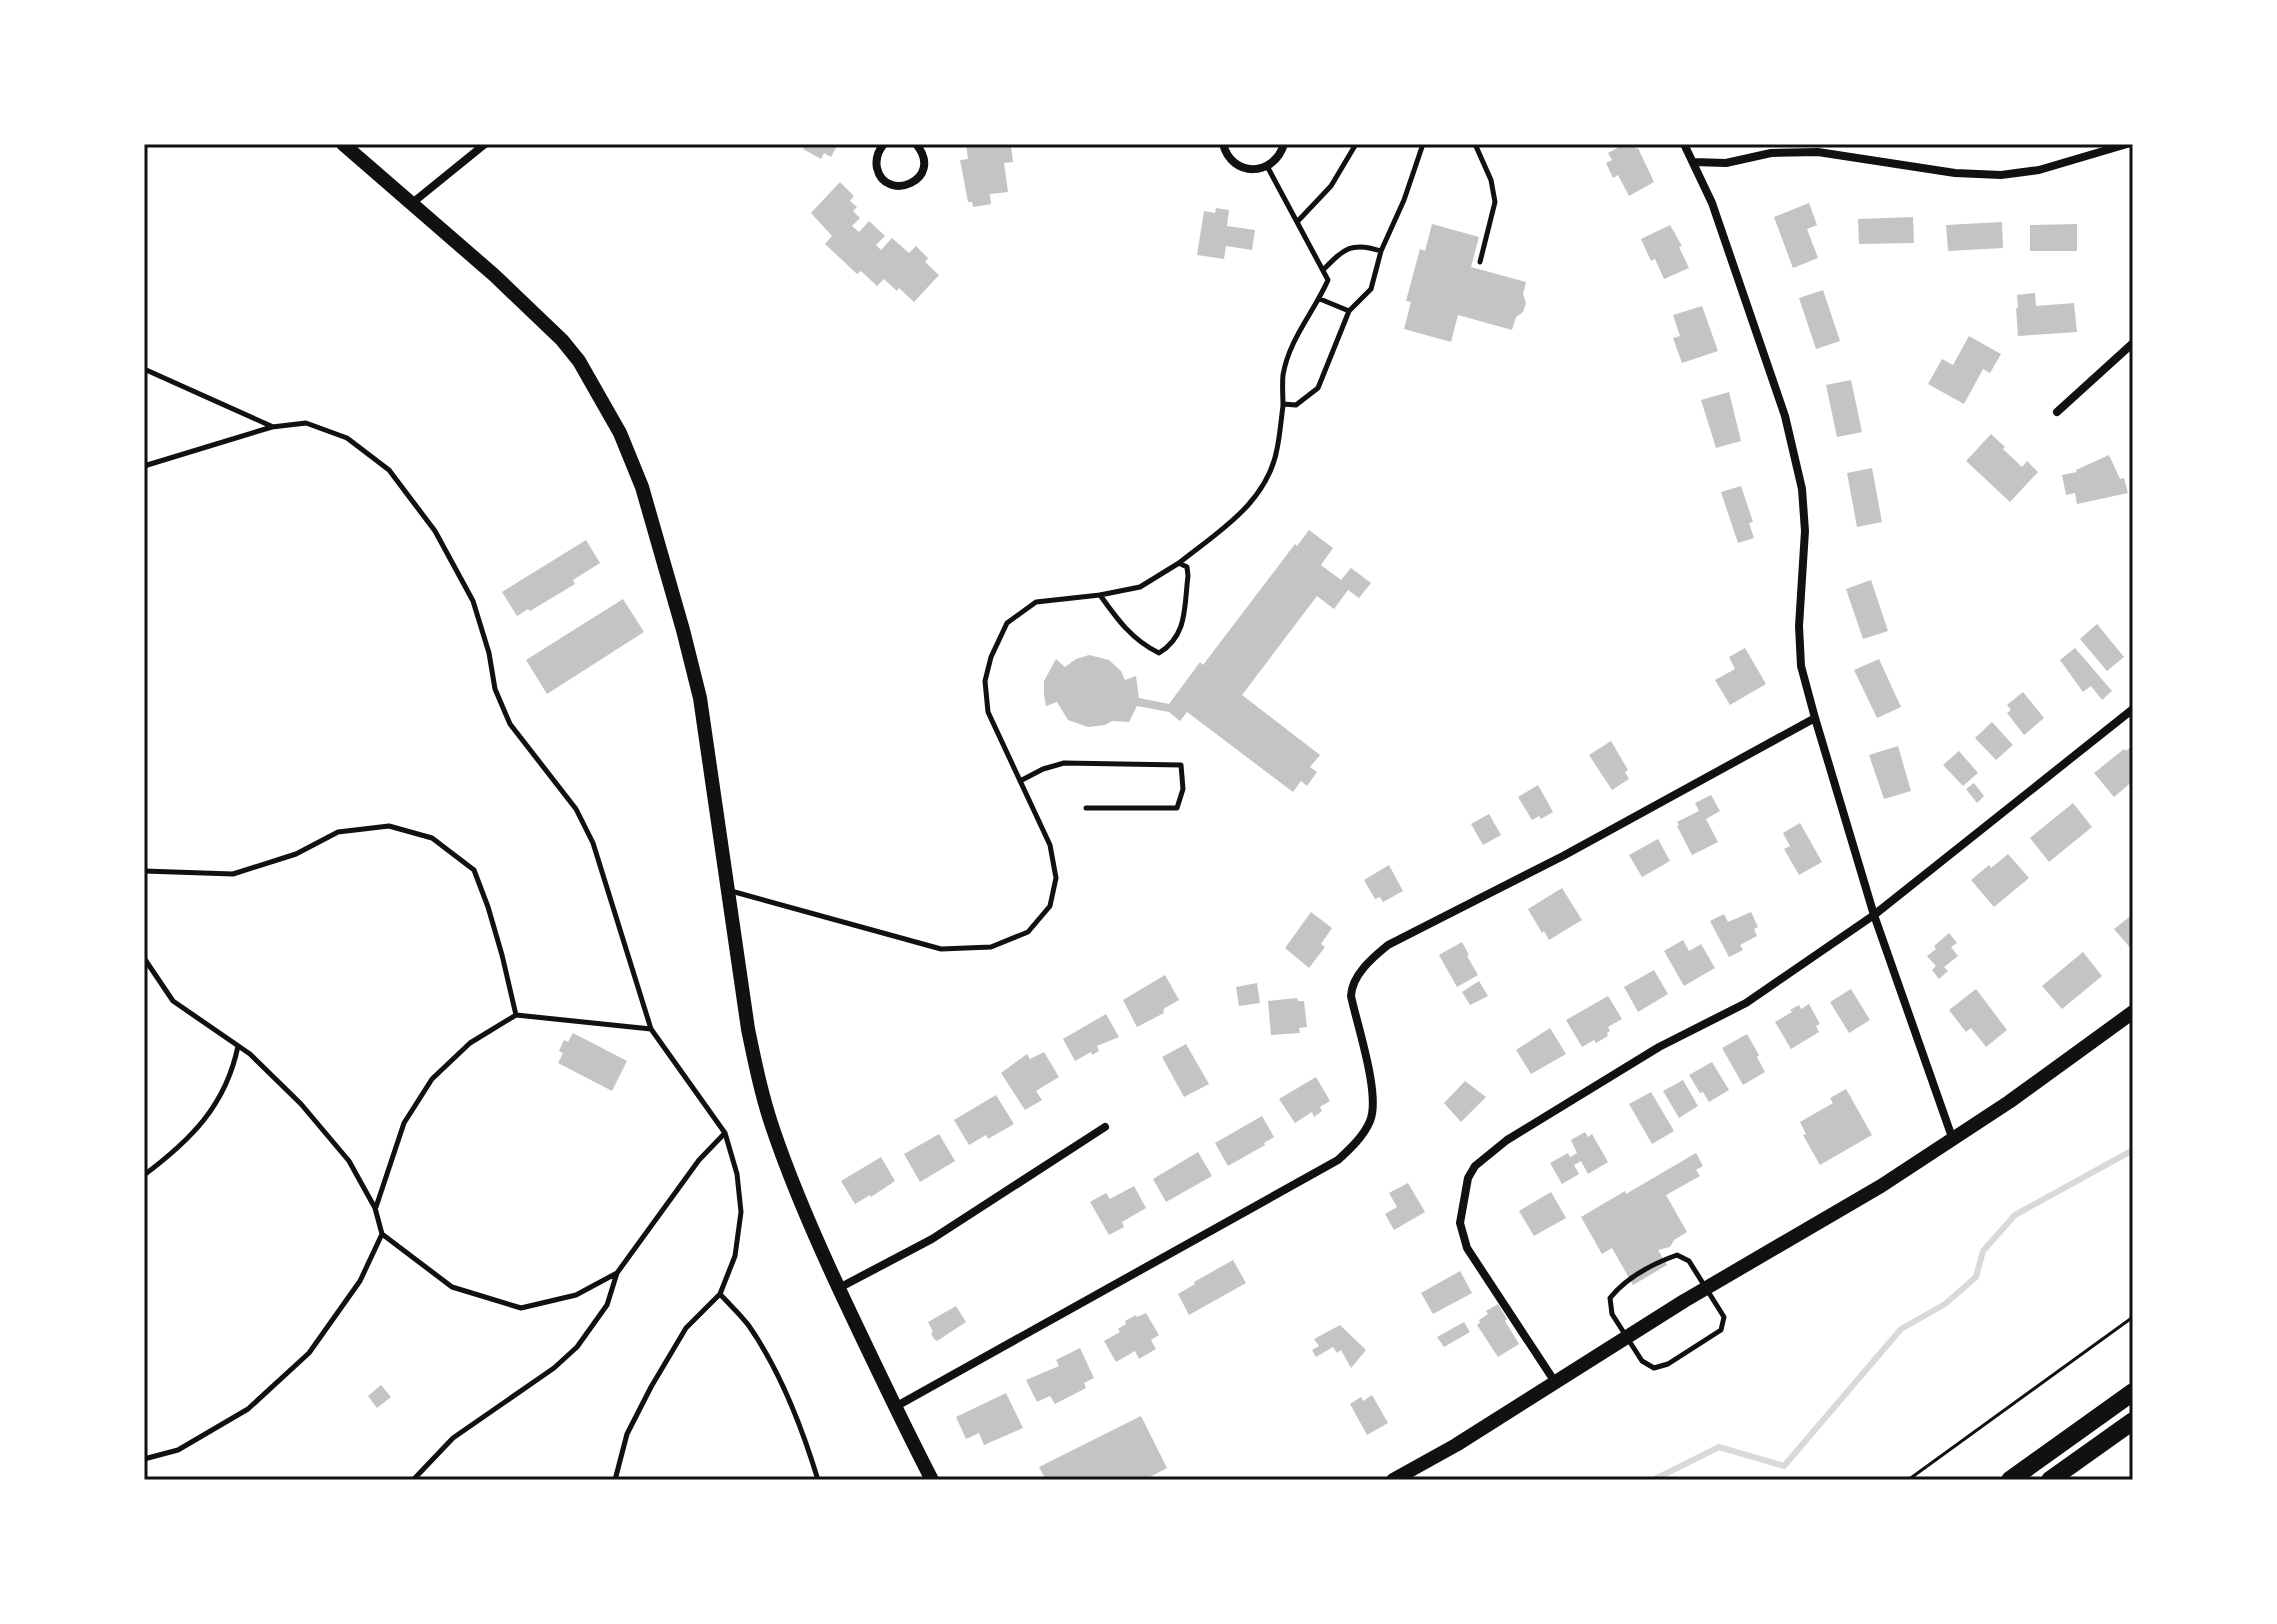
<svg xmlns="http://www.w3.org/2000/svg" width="2277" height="1624" font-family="'Fira Sans',sans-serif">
<rect width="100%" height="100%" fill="#fff"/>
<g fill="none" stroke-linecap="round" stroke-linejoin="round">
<path stroke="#d9d9d9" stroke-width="6" d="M1653,1480L1719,1447L1784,1466L1901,1329L1945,1304L1976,1277L1983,1251L2015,1215L2133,1150"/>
</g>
<path fill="#c4c4c4" d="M806,144H838L831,157L824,153L821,159L803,149Z
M966,144L1011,145L1013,162L1004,163L1008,192L990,194L991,204L973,207L972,202H968L960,160L968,159Z
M1624,144H1634L1636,149L1638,148L1654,182L1629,196L1618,175L1613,178L1606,163L1612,160L1608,153Z
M840,182L854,196L850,201L857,207L853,211L860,218L852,226L859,232L869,221L885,236L876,245L881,250L892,238L909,253L916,246L928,258L925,262L939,275L914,302L899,288L897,291L884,279L877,286L861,271L857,274L825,244L832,236L811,213Z
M1809,203L1817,225L1807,229L1818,258L1793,268L1774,217Z
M1216,208L1229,210L1227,226L1255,230L1252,250L1226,246L1224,259L1197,255L1204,211L1215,213Z
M1913,217L1914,243L1859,244L1858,219Z
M2002,222L2003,248L1948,251L1946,225Z
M1432,224L1479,237L1471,267L1526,282L1523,294L1526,303L1523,312L1516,317L1512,330L1458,315L1451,342L1404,329L1411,302L1406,301L1420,249L1425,251Z
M2077,224V251H2030V225Z
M1670,225L1682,246L1679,247L1689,268L1664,279L1655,259L1651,261L1641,239Z
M1823,290L1840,341L1816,349L1799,298Z
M2035,293L2036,306L2074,303L2077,332L2018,336L2016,308H2018L2017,295Z
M1702,306L1718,351L1682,363L1673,338L1680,336L1673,315Z
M1969,336L2001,354L1990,373L1983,369L1964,404L1928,384L1942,359L1953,365Z
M1851,380L1862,432L1837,437L1826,385Z
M1729,392L1741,441L1716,448L1701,400Z
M1991,434L2005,447L2003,449L2022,467L2027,461L2038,472L2010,502L1966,461Z
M2109,455L2120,479L2124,478L2128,493L2077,504L2075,493L2066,495L2062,475L2077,472L2076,470Z
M1872,468L1882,522L1857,527L1847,473Z
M1741,486L1753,522L1749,523L1754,538L1738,543L1721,492Z
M1309,530L1333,548L1321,565L1341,580L1351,568L1371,583L1359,598L1348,590L1334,609L1317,596L1242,695L1320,755L1310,767L1317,772L1307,786L1301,781L1293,792L1187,712L1180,721L1169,712L1137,706L1129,722L1112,721L1105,725L1088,727L1068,720L1057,702L1046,706L1044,695V681L1056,659L1065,667L1076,659L1089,655L1109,660L1121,671L1125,680L1136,676L1139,698L1169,704L1200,662L1203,665L1295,544L1297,546Z
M586,540L600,563L573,580L575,584L530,611L528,609L517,616L502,592Z
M1871,580L1888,631L1863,639L1846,589Z
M623,599L644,632L547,694L526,660Z
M2097,624L2124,657L2107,671L2080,639Z
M1745,648L1766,684L1730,705L1715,680L1735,669L1729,657Z
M2075,648L2112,691L2102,700L2091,686L2083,692L2060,660Z
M1879,659L1901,707L1877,718L1854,670Z
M2023,692L2044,718L2024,735L2007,713L2011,710L2007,705Z
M1992,722L2013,745L1996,760L1975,738Z
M1611,741L1628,770L1625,772L1629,779L1612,790L1589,755Z
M2133,745V781L2114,797L2094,773L2124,749L2126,751Z
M1898,746L1911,791L1884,799L1869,755Z
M1959,751L1978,773L1963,786L1943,765Z
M1974,783L1984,796L1977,803L1966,789Z
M1538,785L1553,812L1541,819L1539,816L1532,820L1518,797Z
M1711,795L1720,811L1706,819L1718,842L1692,855L1677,826L1679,825L1677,822L1699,811L1695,803Z
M2073,803L2092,827L2049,862L2030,838Z
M1489,814L1501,835L1483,845L1471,824Z
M1800,823L1822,862L1799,875L1784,849L1790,846L1783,833Z
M1658,839L1670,861L1642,877L1629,855Z
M2008,854L2029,878L1994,907L1971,880L1989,865L1991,868Z
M1389,865L1403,891L1383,902L1380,897L1375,899L1364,880Z
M1562,888L1582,920L1549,940L1544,931L1542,933L1528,909Z
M1311,912L1332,928L1321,944L1325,947L1309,968L1285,948Z
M1751,912L1758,927L1754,929L1757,936L1740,945L1743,950L1729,957L1710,921L1724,914L1728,922Z
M2133,914V951L2114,929Z
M1949,933L1957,943L1951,947L1958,956L1944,967L1948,971L1939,979L1932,970L1936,966L1927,956L1936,949L1934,946Z
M1683,940L1689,951L1701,944L1715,968L1684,986L1664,951Z
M1462,942L1469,955L1467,956L1478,975L1457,987L1439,955Z
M2083,952L2102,976L2062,1009L2042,986Z
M1654,970L1668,994L1638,1012L1624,987Z
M1165,975L1179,1000L1165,1008L1163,1011L1164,1013L1137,1027L1123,1000Z
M1479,981L1488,996L1470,1005L1462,992Z
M1257,983L1260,1003L1239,1006L1236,987Z
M1851,989L1870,1020L1849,1033L1830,1002Z
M1976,989L2007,1030L1986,1047L1971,1028L1966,1032L1949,1010Z
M1608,996L1622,1019L1608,1027L1610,1031L1607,1033L1608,1036L1596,1043L1594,1040L1582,1047L1566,1020Z
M1297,998L1298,1001H1304L1307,1027L1299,1028L1300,1033L1271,1035L1268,1001Z
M1809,1004L1820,1024L1816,1026L1819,1032L1791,1049L1775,1022L1792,1012L1790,1010L1799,1005L1801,1009Z
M1106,1014L1119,1037L1097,1046L1099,1051L1092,1055L1091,1052L1075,1061L1063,1039Z
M1550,1028L1566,1054L1531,1074L1516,1050Z
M573,1033L627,1061L612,1091L558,1063L563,1053L559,1051L564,1040L568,1042Z
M1747,1034L1759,1055L1757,1057L1765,1072L1743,1085L1722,1048Z
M1186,1044L1209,1084L1184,1097L1162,1057Z
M1044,1052L1059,1077L1036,1091L1042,1100L1025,1110L1001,1073L1027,1054L1030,1059Z
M1712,1062L1729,1090L1709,1102L1703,1092L1700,1093L1689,1075Z
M1316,1077L1330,1101L1320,1107L1322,1111L1314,1117L1312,1112L1295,1123L1279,1099Z
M1683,1080L1698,1106L1679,1118L1663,1091Z
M1465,1081L1486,1097L1461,1122L1444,1103Z
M1846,1089L1872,1135L1820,1165L1803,1135L1806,1134L1800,1122L1833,1103L1830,1098Z
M1651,1092L1674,1131L1652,1144L1629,1104Z
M996,1095L1014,1124L988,1139L986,1135L969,1145L954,1120Z
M1262,1116L1274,1137L1264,1143L1265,1145L1228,1166L1215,1143Z
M1585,1132L1588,1137L1592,1134L1608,1162L1588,1174L1581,1161L1574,1165L1579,1174L1562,1184L1550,1163L1568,1153L1570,1157L1577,1153L1571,1140Z
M939,1134L955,1161L920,1182L904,1154Z
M1198,1152L1212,1176L1166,1202L1153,1179Z
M1696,1153L1703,1166L1696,1170L1700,1176L1666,1195L1687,1232L1674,1240L1670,1247L1658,1250L1667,1265L1633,1285L1612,1248L1602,1254L1581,1217L1625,1191L1626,1194Z
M881,1157L895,1181L871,1197L870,1195L855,1204L841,1181Z
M1408,1183L1425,1212L1394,1230L1385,1214L1397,1207L1389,1193Z
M1134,1186L1146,1208L1122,1222L1124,1227L1109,1235L1090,1202L1106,1193L1110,1199Z
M1551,1192L1566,1218L1534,1236L1519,1211Z
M1233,1260L1246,1283L1189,1315L1178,1294L1195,1284L1194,1282Z
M1460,1271L1472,1293L1433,1314L1421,1293Z
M1498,1304L1507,1319L1505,1321L1519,1344L1498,1357L1477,1325L1480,1323L1479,1320L1488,1314L1486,1311Z
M956,1306L966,1322L937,1341L934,1339L931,1333L933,1332L928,1322Z
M1146,1313L1159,1335L1151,1340L1156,1349L1139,1359L1135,1351L1116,1362L1104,1341L1120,1332L1118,1329L1126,1324L1125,1321L1136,1315L1137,1317Z
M1464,1322L1470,1332L1444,1347L1437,1337Z
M1340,1325L1366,1350L1351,1368L1341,1350L1337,1353L1333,1347L1316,1357L1312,1350L1319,1346L1314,1339Z
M1080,1348L1094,1378L1084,1383L1086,1388L1055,1404L1050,1396L1037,1402L1026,1380L1059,1366L1056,1360Z
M381,1385L391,1397L377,1408L368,1396Z
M1006,1393L1023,1428L984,1445L979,1433L966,1439L956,1417Z
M1372,1395L1388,1423L1367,1435L1350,1404L1361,1397L1363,1401Z
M1141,1416L1167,1468L1144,1480H1046L1039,1467Z"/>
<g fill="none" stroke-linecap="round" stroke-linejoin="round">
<path stroke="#111" stroke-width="3" d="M1908,1480L2133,1317"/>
<path stroke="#111" stroke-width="5" d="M1475,144L1491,180L1495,202L1480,262
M1297,222L1331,186L1356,144
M1323,270C1344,249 1351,241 1381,251
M1320,299L1349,311
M144,369L271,426
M1283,404L1296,405L1318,388L1349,311L1371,289L1381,251L1404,200L1423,144
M144,466L272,427L306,423L347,438L389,470L435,531L473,601L489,653L495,689L510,724L576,809L593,843L651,1029L725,1133L737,1174L741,1212L735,1256L720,1294L686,1328L651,1387L627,1434L615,1480
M1179,563C1219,531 1267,503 1277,449C1280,435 1281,420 1283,406C1283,395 1282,385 1283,375C1289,339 1314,312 1328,280L1267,166
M1020,781L1043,769L1064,763L1181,765L1183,789L1177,808H1086
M144,871L233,874L296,854L338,832L389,826L432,838L474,870L488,907L502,955L516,1015
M731,891L941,949L991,947L1028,932L1050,906L1056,878L1050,845L988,712L985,681L991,657L1007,623L1036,602L1100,595L1140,587L1179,563L1187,567L1188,576C1184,607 1188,635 1159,653C1132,640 1117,619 1100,595
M144,958L173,1001L250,1054L301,1104L349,1161L375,1208L382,1234L452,1287L521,1308L576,1295L617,1273L699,1160L724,1134
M144,1175C191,1140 226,1105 238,1046
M376,1207L404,1123L432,1079L470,1043L516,1015L651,1029
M1677,1255L1689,1261L1724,1317L1721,1330L1668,1364L1654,1368L1642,1361L1612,1314L1610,1298C1626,1278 1652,1264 1677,1255Z
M720,1294C729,1304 741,1315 749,1326C781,1372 802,1427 818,1480
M144,1459L178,1450L248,1409L309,1353L360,1281L382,1234
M413,1480L453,1438L554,1368L577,1347L607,1305L617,1273"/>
<path stroke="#111" stroke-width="8" d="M884,144C878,151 875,158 877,168C885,204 946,180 916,144
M1223,144C1232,178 1274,177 1284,144
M1684,144L1712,203L1785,416L1802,489L1805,531L1799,626L1801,666L1815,718L1874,915L1953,1140
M1693,162L1726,163L1771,153L1818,152L1955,173L2001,175L2039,170L2127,144
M411,204L485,144
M2057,412L2133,343
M839,1288L932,1239L1105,1127
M1555,1382L1467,1248L1460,1223L1468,1178L1475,1166L1507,1140L1659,1047L1746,1003L1874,915L2133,709
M895,1407L1338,1160C1350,1149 1364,1136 1370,1121C1381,1095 1357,1025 1351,996C1352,975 1372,958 1388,945L1563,856L1815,718"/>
<path stroke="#111" stroke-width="14" d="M343,144L494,275L562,340L579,361L620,433L642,487L683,630L700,698L748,1029C755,1063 762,1097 773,1129C794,1191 821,1251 849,1310C876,1367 903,1424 932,1480
M1393,1480L1456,1445L1684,1301L1881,1186L2009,1102L2133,1012"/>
<path stroke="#111" stroke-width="18" d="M2010,1480L2133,1392
M2050,1480L2133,1421"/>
</g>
<rect width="2277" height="1624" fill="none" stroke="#ffffff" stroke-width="292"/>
<rect x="146" y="146" width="1985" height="1332" fill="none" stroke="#111" stroke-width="3"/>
</svg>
